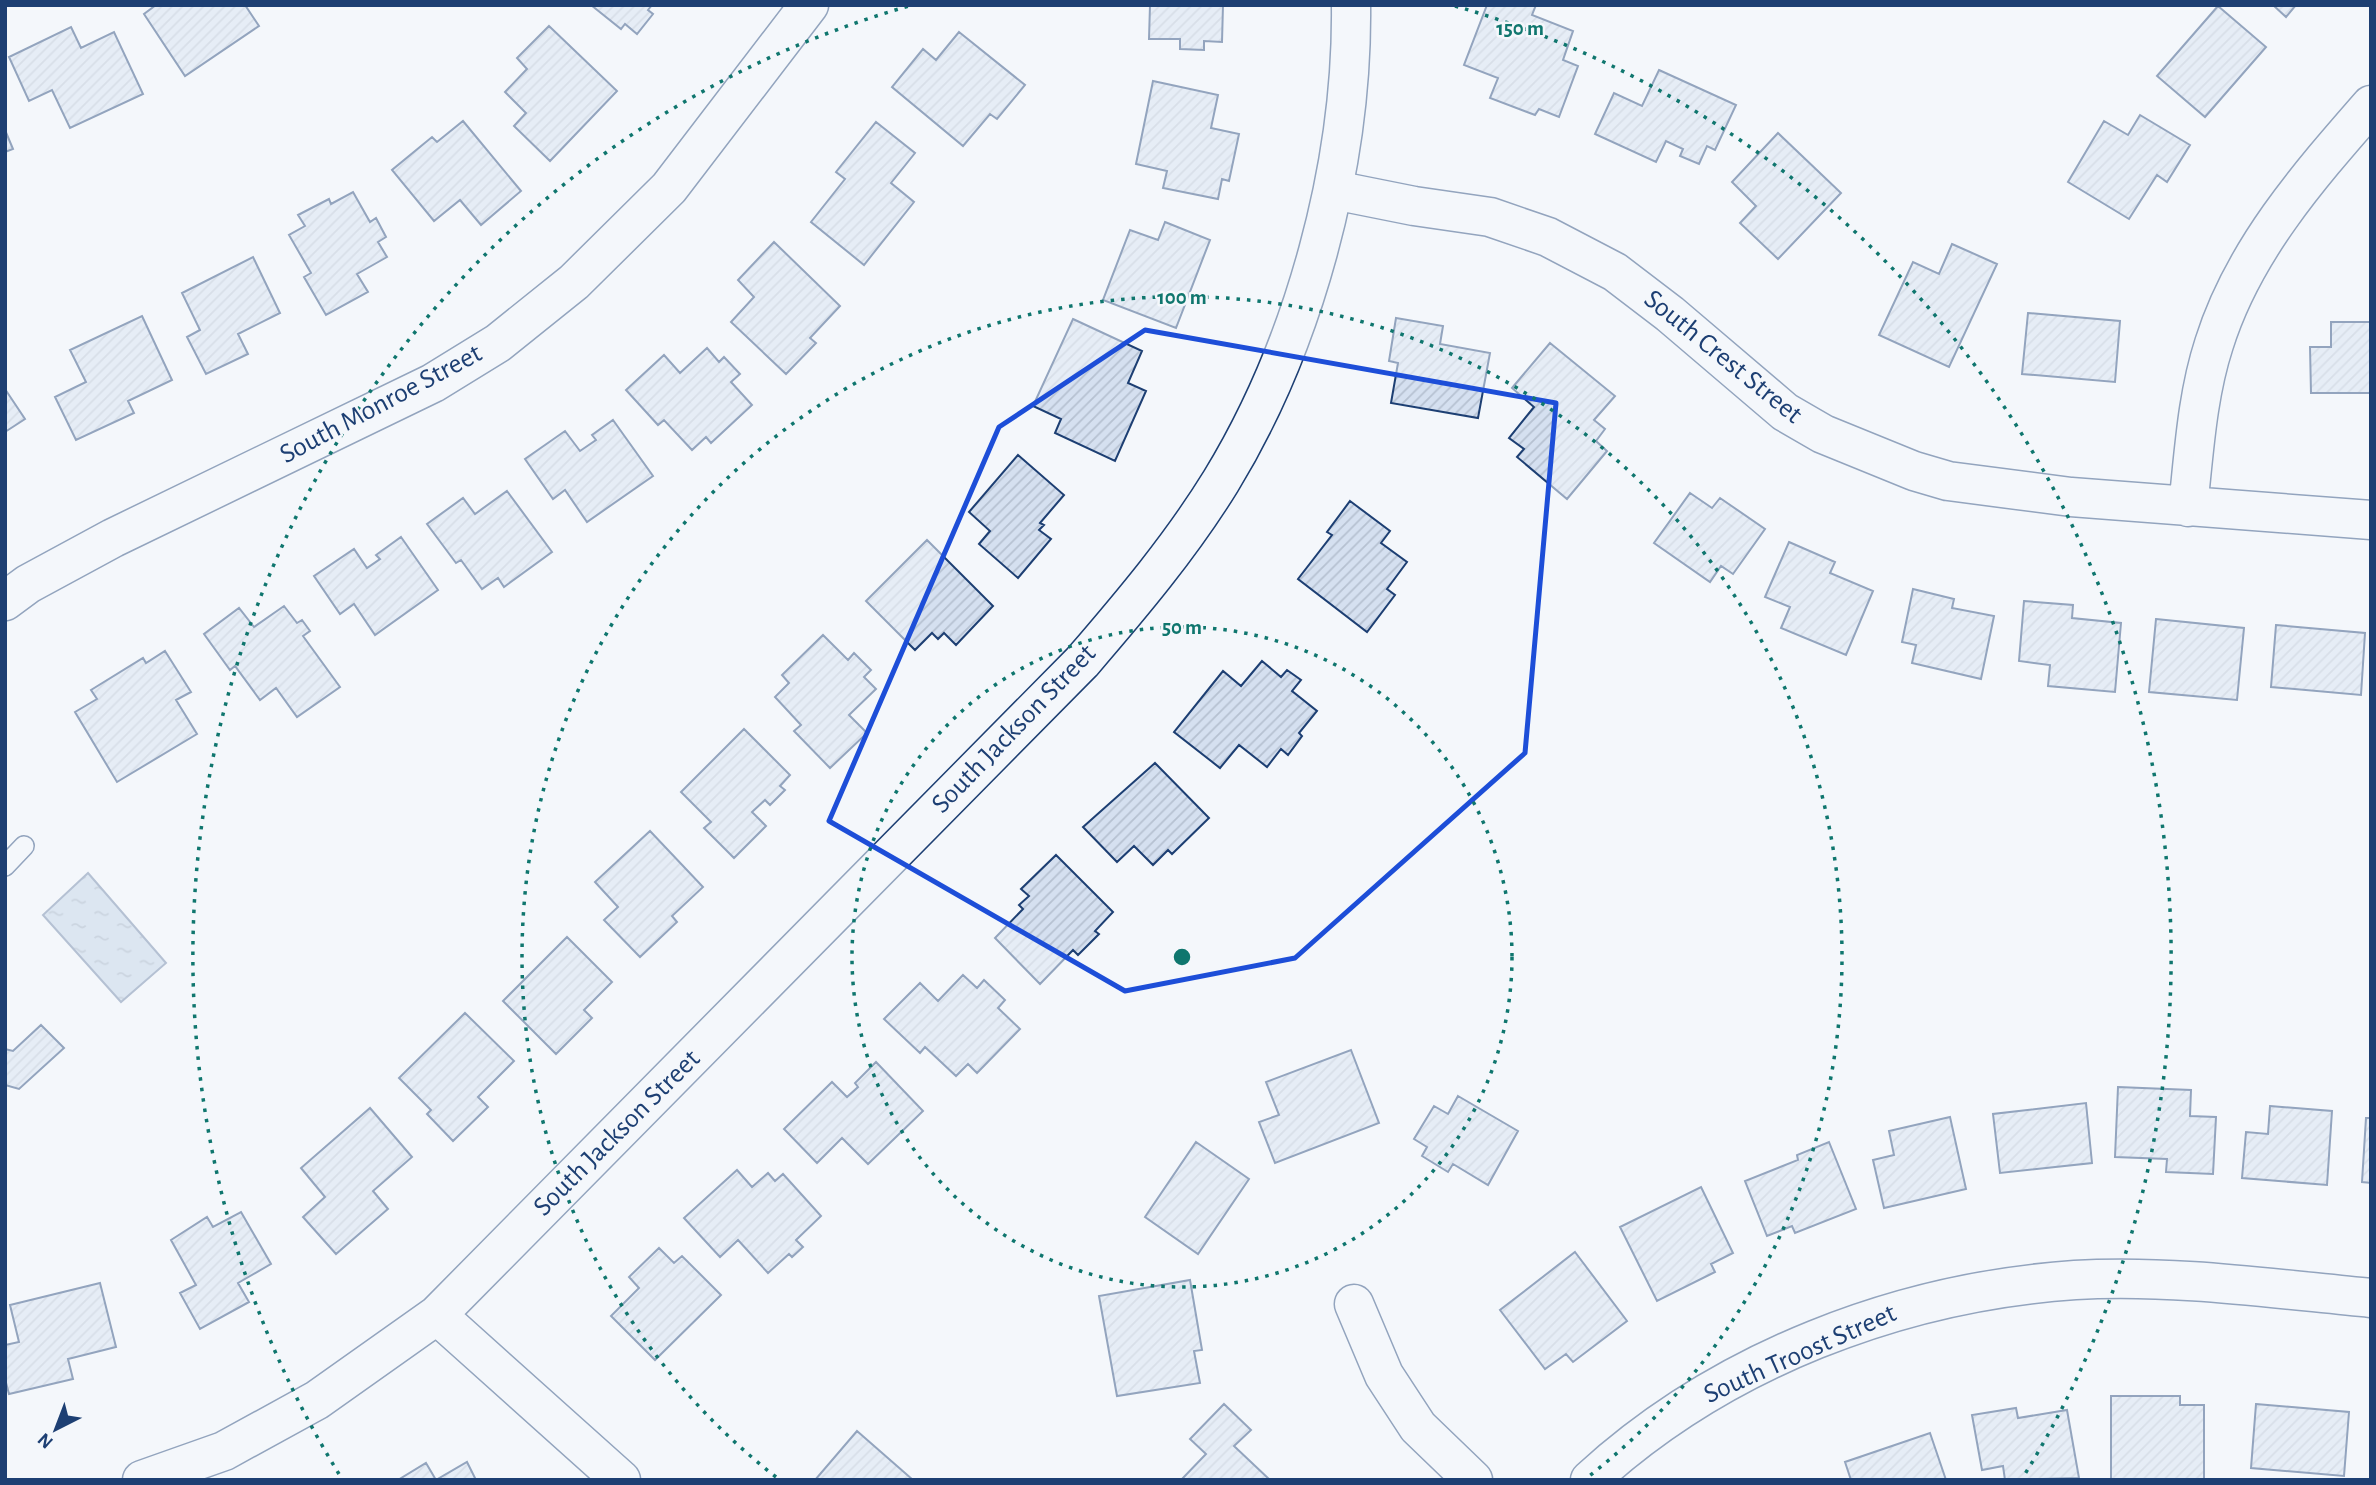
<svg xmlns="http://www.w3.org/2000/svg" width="2376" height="1485" font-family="'Alegreya Sans',sans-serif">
<defs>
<pattern id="water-ripples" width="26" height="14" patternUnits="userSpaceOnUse" patternTransform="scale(1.75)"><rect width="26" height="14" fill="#bed0e5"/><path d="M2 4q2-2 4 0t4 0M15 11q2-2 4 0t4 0" fill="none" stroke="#9aaabe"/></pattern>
<pattern id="building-hatch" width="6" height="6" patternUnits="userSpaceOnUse" patternTransform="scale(1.75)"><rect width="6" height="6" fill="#d5e0f0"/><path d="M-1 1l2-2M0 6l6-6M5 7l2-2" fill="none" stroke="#b6c1d1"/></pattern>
</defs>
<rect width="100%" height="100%" fill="#f4f7fb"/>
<path fill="url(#water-ripples)" stroke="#687fa3" stroke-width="2" d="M88,873L166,963L121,1002L43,915Z"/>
<path fill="url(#building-hatch)" stroke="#1d3f73" stroke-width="2" d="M156,5H245L259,26L185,76L144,14Z
M591,5H652L648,10L653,14L637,34L625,24L621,29Z
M1150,5H1223L1222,42L1204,41V50L1180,49V39H1149Z
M1487,5H1536L1532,15L1573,31L1563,60L1578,66L1559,117L1539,109L1535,115L1490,98L1498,78L1464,65Z
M2273,5H2296L2286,17Z
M2218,6L2266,47L2205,117L2157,76Z
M549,26L617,91L550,161L514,126L526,113L505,92L527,69L517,58Z
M71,27L81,48L114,32L143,94L70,128L52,90L29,101L9,57Z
M959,32L1025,85L997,119L990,114L963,146L892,87L923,49L936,60Z
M1659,70L1736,105L1715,150L1707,146L1699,164L1680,156L1683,149L1666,141L1656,162L1595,134L1614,93L1642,106Z
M1153,81L1218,95L1211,128L1239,134L1229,181L1222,179L1218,199L1163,188L1167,171L1136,164Z
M2140,115L2190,145L2167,182L2157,175L2129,219L2068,182L2104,121L2128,135Z
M463,121L521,191L481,225L460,200L434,221L392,170L432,137L437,142Z
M876,122L915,153L891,183L914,202L864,265L811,222L845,179L836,172Z
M5,130L13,149L5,152Z
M1778,133L1841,193L1778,259L1740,223L1756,206L1732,182Z
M353,192L370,222L376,218L386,237L378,242L387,257L357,274L368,292L326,315L304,277L311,273L289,235L305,226L298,215L329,199L331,204Z
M1165,222L1210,240L1176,328L1103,300L1130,230L1158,240Z
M774,242L840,306L810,338L816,343L786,374L731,322L754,297L738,280Z
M1952,244L1997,264L1949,367L1879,335L1913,262L1939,274Z
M253,257L280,313L238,334L248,354L206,374L187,337L200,330L182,293Z
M2028,313L2120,321L2115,382L2022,374Z
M142,316L172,380L128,401L134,413L76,440L55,397L86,382L70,350Z
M1396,318L1443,326L1440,344L1490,353L1478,418L1391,403L1398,363L1389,361Z
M1073,319L1142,351L1128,383L1146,391L1115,461L1055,433L1061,419L1033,406Z
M2331,322H2371V393H2311L2310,347H2331Z
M1550,343L1615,396L1594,420L1605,429L1596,441L1607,451L1567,499L1517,457L1524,449L1509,438L1534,407L1512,388Z
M707,348L719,362L724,357L740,374L731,382L752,405L711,443L706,437L692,450L664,420L658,425L626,390L664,355L680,373Z
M5,389L25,419L5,432Z
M613,420L653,476L587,522L565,490L553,499L525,459L565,431L580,451L596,440L592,435Z
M1018,455L1064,495L1040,523L1044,525L1039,530L1051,539L1018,578L979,544L990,531L969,512Z
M507,491L552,552L504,587L498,578L482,589L461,560L456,563L427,524L463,498L475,514Z
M1690,493L1712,508L1720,498L1765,529L1733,574L1721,566L1710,582L1654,543Z
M1350,501L1390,531L1381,543L1407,562L1387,589L1395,595L1367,632L1298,579L1332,535L1327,532Z
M401,537L438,590L375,635L354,604L340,614L314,576L354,549L367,568L380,559L376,555Z
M927,540L993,606L956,645L944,633L938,639L932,633L915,650L866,601Z
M1789,542L1835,562L1830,573L1873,591L1846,655L1781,628L1790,607L1765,597Z
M1913,589L1954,599L1952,608L1994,616L1981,679L1912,663L1916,645L1902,642Z
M2024,601L2073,605L2072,618L2121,623L2115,692L2048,686L2050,665L2019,661Z
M284,606L297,623L302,620L310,631L303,636L340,687L297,717L276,688L260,700L235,666L230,670L204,634L239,608L254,627Z
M2156,619L2244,628L2237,700L2149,692Z
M2276,625L2365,633L2361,695L2271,687Z
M823,635L848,660L854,653L871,670L864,677L876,689L849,715L867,733L830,768L794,731L801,725L775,697L789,683L782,675Z
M165,651L191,692L176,700L197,734L117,782L75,712L97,699L91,690L143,658L146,663Z
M1262,661L1281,677L1287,670L1301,680L1292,691L1317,711L1299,733L1302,736L1288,755L1281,749L1267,767L1239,745L1220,768L1174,732L1223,671L1241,686Z
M744,729L790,775L780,786L785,790L770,805L765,800L752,812L766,826L734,858L704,828L711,822L681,792Z
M1155,763L1209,818L1172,854L1168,850L1153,865L1134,846L1117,862L1083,827Z
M650,831L703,887L672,916L677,922L640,957L604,920L618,907L595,882Z
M1056,855L1113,912L1095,931L1099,934L1078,955L1073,950L1040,984L995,938L1023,909L1019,905L1029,896L1021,889Z
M567,937L612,982L584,1010L592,1018L556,1054L503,1001Z
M963,975L977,988L984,980L1005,1000L998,1008L1020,1029L977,1073L968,1064L956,1076L925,1047L920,1053L884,1019L920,983L938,1001Z
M465,1013L514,1061L478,1097L488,1107L453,1141L427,1114L431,1110L399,1078Z
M41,1025L64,1048L19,1089L5,1085V1049L13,1051Z
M1351,1050L1379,1123L1275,1163L1259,1122L1279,1115L1266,1082Z
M876,1062L923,1111L868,1164L842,1138L817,1163L784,1129L832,1082L847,1097L858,1087L855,1083Z
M2118,1087L2191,1090L2190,1116L2216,1117L2213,1174L2166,1172L2167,1159L2115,1157Z
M1458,1096L1518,1131L1488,1185L1453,1164L1448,1172L1422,1156L1427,1147L1414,1139L1434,1106L1448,1114Z
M2086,1103L2092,1163L2000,1173L1993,1114Z
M2270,1106L2332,1111L2327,1185L2242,1178L2246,1132L2268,1134Z
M370,1108L412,1157L373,1191L388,1209L336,1254L303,1217L325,1197L301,1168Z
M1950,1117L1966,1189L1884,1208L1873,1160L1894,1155L1889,1131Z
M2366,1118H2371V1183L2362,1182Z
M1196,1142L1249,1179L1198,1254L1145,1217Z
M1829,1142L1856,1209L1795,1233L1792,1226L1767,1236L1745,1181L1798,1160L1797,1155Z
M737,1170L752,1187L768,1173L775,1181L783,1174L821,1216L796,1240L803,1247L792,1257L789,1254L768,1273L738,1240L720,1257L684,1218Z
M1701,1187L1733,1253L1711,1264L1715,1272L1657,1301L1620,1227Z
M241,1212L271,1264L238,1283L249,1302L200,1329L180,1293L196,1285L171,1240L207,1217L213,1227Z
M659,1248L674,1263L682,1256L721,1295L655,1360L611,1316L639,1288L629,1277Z
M1575,1252L1627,1321L1573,1362L1566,1354L1545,1369L1500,1310Z
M1190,1280L1202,1350L1194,1351L1200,1383L1117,1396L1099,1296Z
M100,1283L116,1347L68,1359L73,1379L9,1394L5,1379V1345L19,1342L10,1305Z
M2111,1396H2180V1405H2204V1480H2111Z
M1224,1404L1251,1430L1234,1446L1270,1480H1181L1206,1454L1190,1439Z
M2256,1404L2349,1412L2344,1476L2251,1468Z
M2016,1408L2018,1418L2067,1410L2079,1478L2005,1480L2003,1466L1982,1470L1972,1415Z
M857,1431L913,1480H815Z
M1930,1433L1946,1480H1851L1845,1462Z
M467,1462L476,1480H436Z
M426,1463L436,1480H398Z"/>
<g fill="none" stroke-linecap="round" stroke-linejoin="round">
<defs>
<path id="lane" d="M5,866L24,846"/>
<path id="street" d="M1334,190L1414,206L1490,217L1548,237L1615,272L1670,314L1785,412L1823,434L1914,471L1948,481L2071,497L2371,520
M2188,507C2194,453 2197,396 2214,344C2243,251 2308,177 2371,105
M5,601L28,584L113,538L433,383L498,343L574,282L669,188L809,5
M1354,1304L1384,1375L1418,1427L1473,1480
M437,1315L621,1480
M142,1480L224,1451L317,1400L437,1315L1082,662C1132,604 1181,546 1221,481C1304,345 1353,165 1351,5
M1590,1480C1721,1360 1899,1292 2075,1280C2170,1274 2276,1289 2371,1298"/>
</defs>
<use href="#lane" stroke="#1d3f73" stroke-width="22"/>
<use href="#street" stroke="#1d3f73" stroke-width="41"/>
<use href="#lane" stroke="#f4f7fb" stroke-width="19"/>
<use href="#street" stroke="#f4f7fb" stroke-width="38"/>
</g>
<path d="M0 0H2376V1485H0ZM1145,330L1556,403L1525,753L1295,958L1125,991L829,821L999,427Z" fill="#f4f7fb" fill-opacity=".55" fill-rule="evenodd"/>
<path fill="none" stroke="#1d4ed8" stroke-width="5" stroke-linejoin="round" d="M1145,330L1556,403L1525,753L1295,958L1125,991L829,821L999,427Z"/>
<g fill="none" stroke="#0f766e" stroke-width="3.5" stroke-dasharray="3.5 7">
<circle cx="1182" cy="957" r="330"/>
<path d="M776 1477A660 660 0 1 1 1588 1477"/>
<path d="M339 1474A989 989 0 0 1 909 6M1455 6A989 989 0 0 1 2025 1474"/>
</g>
<g text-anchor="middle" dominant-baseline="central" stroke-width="5" stroke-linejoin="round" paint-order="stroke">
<g font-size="28" fill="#1d3f73" stroke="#f4f7fb">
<text transform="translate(1723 357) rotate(39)">South Crest Street</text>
<text transform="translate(381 404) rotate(-28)">South Monroe Street</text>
<text transform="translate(1014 729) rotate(-46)">South Jackson Street</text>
<text transform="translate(617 1133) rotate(-45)">South Jackson Street</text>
<text transform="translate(1800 1354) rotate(-24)">South Troost Street</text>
</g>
</g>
<circle cx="1182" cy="957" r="10" fill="#0f766e" stroke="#f4f7fb" stroke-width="3.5"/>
<g font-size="21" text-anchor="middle" font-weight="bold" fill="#0f766e" stroke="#f4f7fb" stroke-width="5" stroke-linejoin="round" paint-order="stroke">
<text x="1520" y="35">150 m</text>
<text x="1182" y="304">100 m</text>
<text x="1182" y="634">50 m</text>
</g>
<rect width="2376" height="1485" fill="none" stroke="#1d3f73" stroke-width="14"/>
<g transform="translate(56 1429) rotate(222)" stroke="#f4f7fb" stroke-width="5" paint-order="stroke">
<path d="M0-5L12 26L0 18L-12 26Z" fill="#1d3f73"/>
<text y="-10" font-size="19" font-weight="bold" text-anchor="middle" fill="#1d3f73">N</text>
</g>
</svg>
